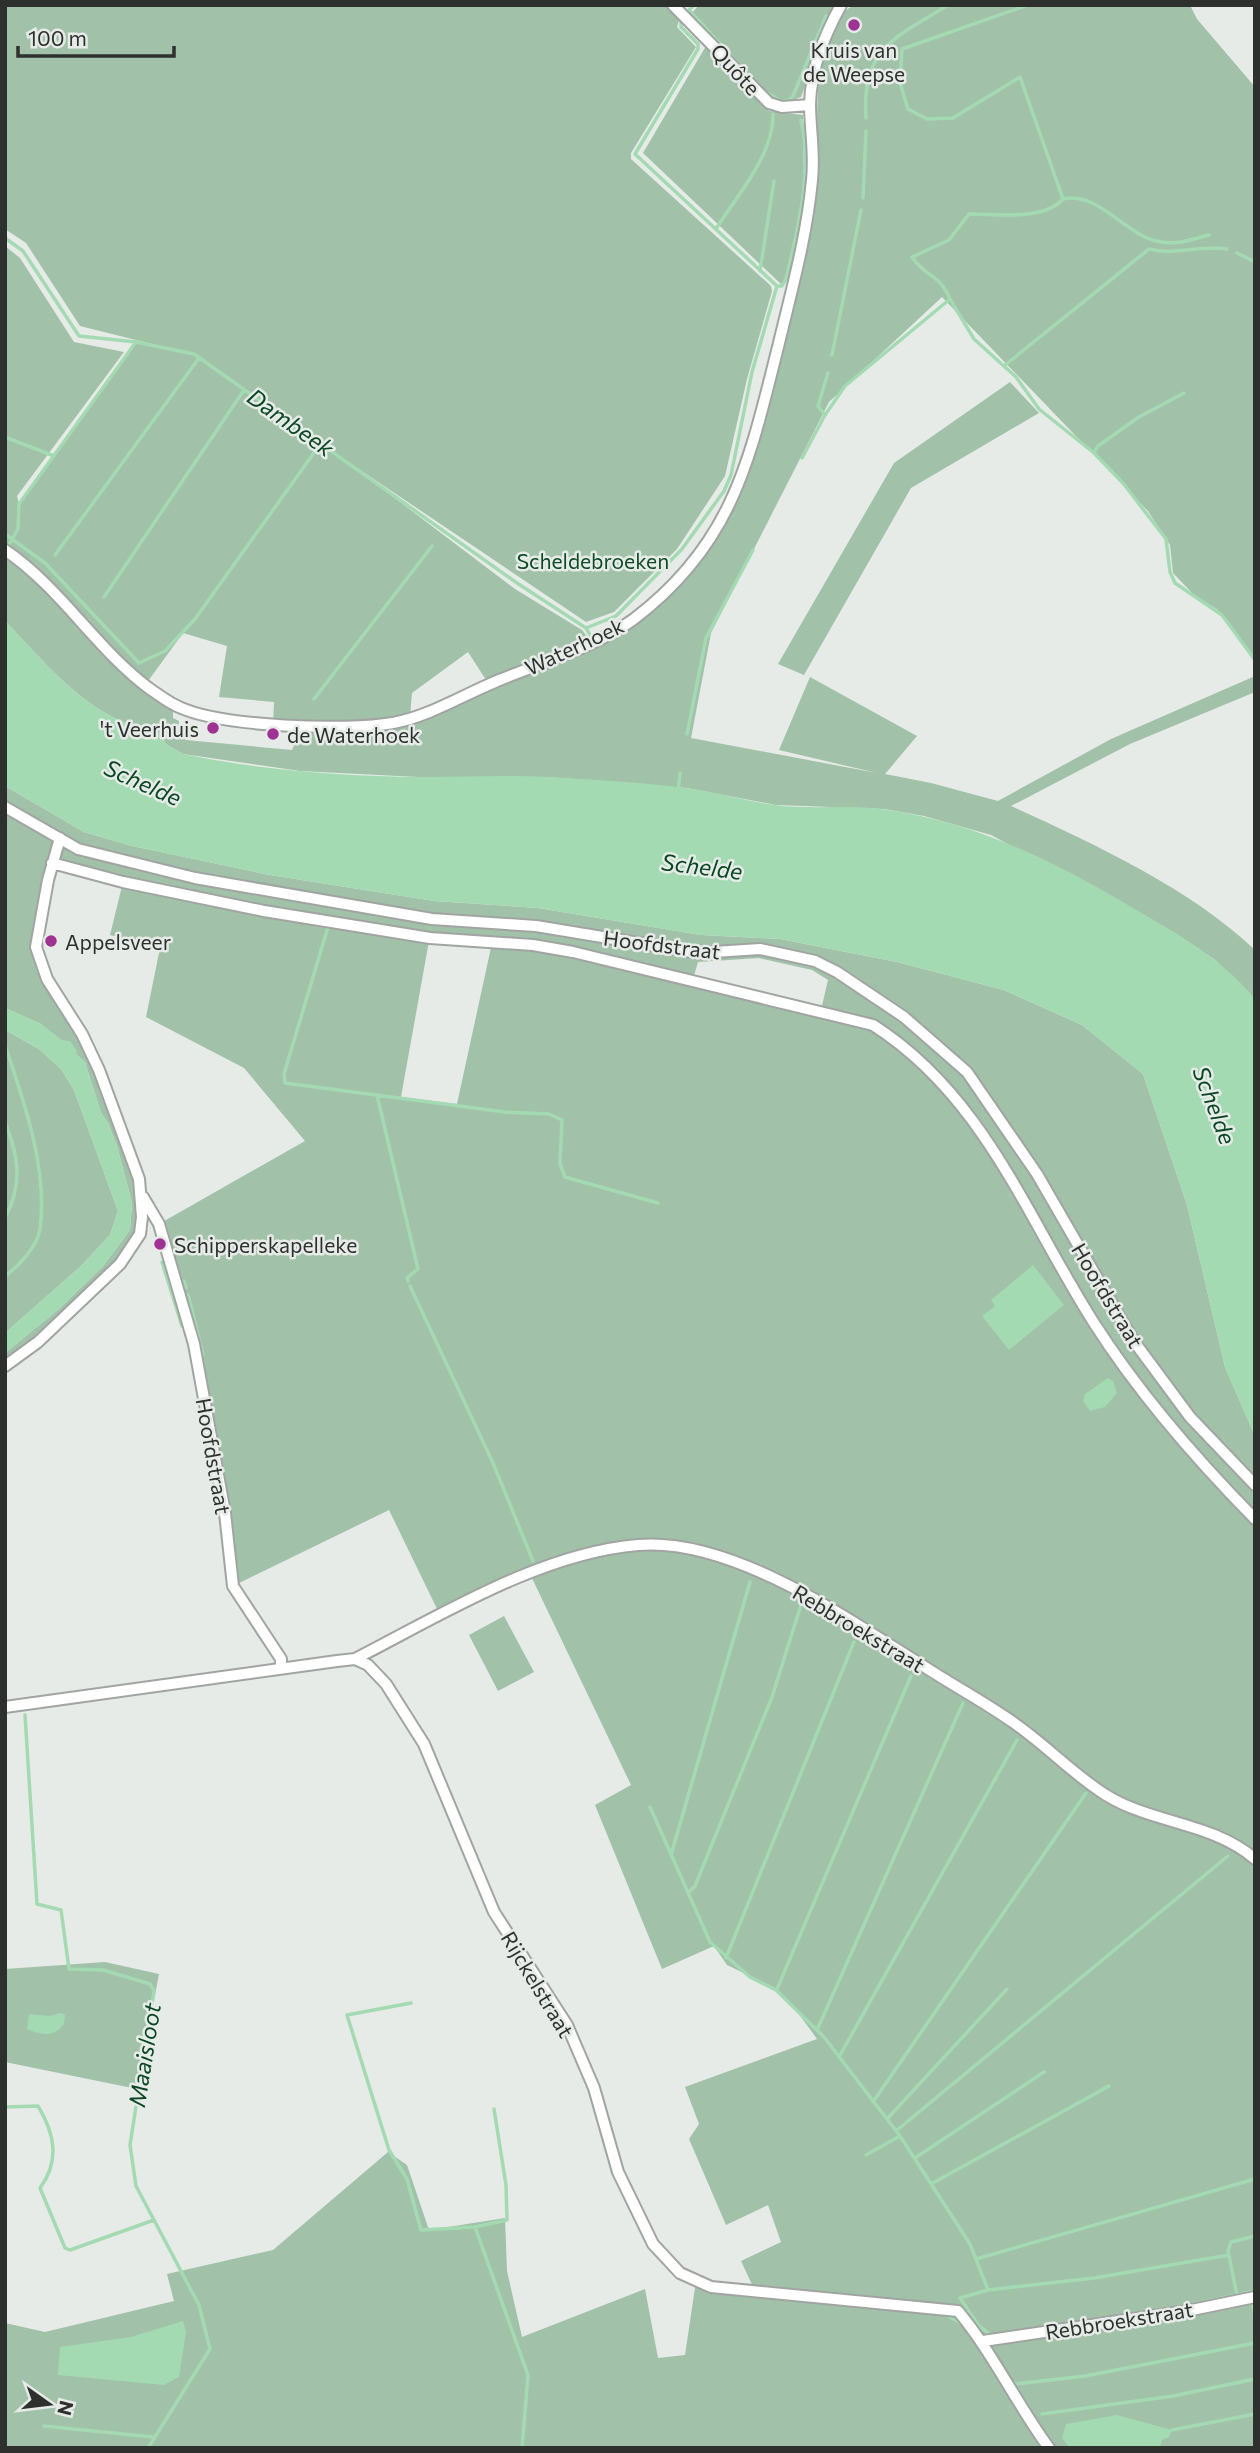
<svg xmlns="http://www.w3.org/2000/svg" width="1260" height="2453" font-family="Commissioner,sans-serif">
<rect width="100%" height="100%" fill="#e6ebe7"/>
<path fill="#a1c1a9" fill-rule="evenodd" d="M5,5H665L680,17L677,27L696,47L631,153V159L771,286L772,291L747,379L725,476L677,549L614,612L586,622L338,455L515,589L582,630L589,639C634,627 659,607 688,572C751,499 758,441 781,351C794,297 809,244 816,190C822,143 803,31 854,5H1190L1197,19L1255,87V658L1217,609L1195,596L1173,573L1170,545L1148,511L942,297L829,402L711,633L691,738L877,773L779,750L810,677L917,736L885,774L931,783L998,801L1111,739L1255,676V692L1130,744L1011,806C1092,843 1190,888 1255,950V999L1215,960L1175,933L991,835L924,816L884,809L776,805L687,788L547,777H418L300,771L183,754L167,745L157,731C91,722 49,666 5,621V246L20,258L74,342L124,352L17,496L19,504L136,342L160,346L80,326L26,243L5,229ZM183,633L227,646L219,697L274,702L273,723L306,725V735L297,738L292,750L186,740L178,733L179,721L173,718V708L143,688ZM468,652L488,683L410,717L412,693Z
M699,5H833L801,97L787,102L769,98L690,15Z
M706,46L769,111L803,115L804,186L787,280L782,285L643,153Z
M1010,382L1039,413L911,488L804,675L778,664L894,463Z
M5,786L84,832L132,846L270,875L434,901L538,908L701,935L780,939L897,962L1004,990L1082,1025L1143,1074L1187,1205L1225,1367L1255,1436V2448H5V2323L45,2332L174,2301L167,2274L273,2250L388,2152L407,2165L429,2230L505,2218L507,2271L522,2337L645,2289L658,2358L685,2355L696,2281L755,2291L741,2261L781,2242L768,2205L726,2225L689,2139L699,2124L685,2087L817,2039L791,2003L775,1988L727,1965L714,1946L662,1969L595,1805L631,1785L530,1574L440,1615L389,1510L233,1586L203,1397L159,1224L305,1141L244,1068L146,1017L160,948L110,935L123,882L52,863C44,890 31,919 35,947L82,1034L143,1197L131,1251L5,1366V1353L59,1309L103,1266L130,1230L132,1203L117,1146L108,1123L101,1113L85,1062L41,1024L5,1008ZM429,941L492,943L457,1104L401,1097ZM759,958L812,970L828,980L821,1010L693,979L698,962Z
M5,1030L39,1049L61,1069L74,1090L118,1211L110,1235L80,1267L5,1333Z
M504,1616L534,1672L498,1691L469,1635Z
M105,1962L159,1974L137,2089L5,2062V1969Z"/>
<path fill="#a4dab2" d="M5,621C49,666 91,722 157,731L167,745L183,754C261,770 341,776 420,777C463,777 507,775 550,777C595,780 641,782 686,788C716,792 745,801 775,805C812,810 851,804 888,810C977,823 1056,862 1133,908C1176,933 1223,959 1255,999V1436L1225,1367L1187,1205L1143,1074L1082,1025L1004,990L897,962L780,939L701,935L538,908L434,901L270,875L132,846L84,832L5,786Z
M5,1008L41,1024L62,1040L70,1041L77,1051L76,1054L85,1062L101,1113L108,1123L117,1146L132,1203L130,1230L103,1266L59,1309L5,1353V1333L80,1267L110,1235L118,1211L74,1090L61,1069L39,1049L5,1030Z
M1033,1265L1064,1305L1009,1350L982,1316L995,1306L991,1300Z
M1108,1378L1113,1381L1117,1393L1105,1407L1090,1411L1083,1401L1085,1394Z
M61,2013L65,2015L64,2024C53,2038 41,2035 27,2029L29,2014L49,2016Z
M183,2321L186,2332L179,2377L164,2385L58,2375L60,2347L131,2337Z
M1117,2415L1172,2430L1169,2437L1162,2440L1160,2448H1070L1062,2438L1066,2424Z"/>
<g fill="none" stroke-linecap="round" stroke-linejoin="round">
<path stroke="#a4dab2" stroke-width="3.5" d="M694,5L689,10L754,81
M764,91L781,101L789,100L793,96L826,16
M866,118C861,47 896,38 948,5
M863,198L866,131
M1063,199C1100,191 1126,237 1161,242C1178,245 1193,239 1209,235
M716,229C737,195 774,155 773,114
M5,238L23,251L79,336L136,342L194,354L517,583L586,628L590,635
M1237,253L1255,262
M760,271L774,181
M777,286H782L786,279C798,228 813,172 801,120
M950,299L974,339L1016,377L1039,409L1094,453L1123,483L1166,539L1170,572L1175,583L1222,615L1255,660
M832,355L861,210
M1004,366L1149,249C1176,256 1201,244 1227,249
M825,415L845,386L950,299C939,273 926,278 912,257L949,240L969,214C995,214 1044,221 1063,199L1020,77L953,118L927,119L908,109L900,83L902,49L1028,5
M5,437L54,456
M1094,453L1098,446L1139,417L1184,393
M802,458L825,415L818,406L828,373
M5,534L45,563L139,663L165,651L195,619L321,443
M10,543L18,529L19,504L136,342
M55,555L199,358
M104,597L244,390
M586,628L616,616L682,549L724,491L731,475L752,372L777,286L635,154L698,49V44L681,27V21
M314,699L432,546
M687,734L706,638L753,550
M678,792L680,773
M328,927L284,1074L285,1083L505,1112L549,1114L562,1120L560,1164L565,1177L658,1203
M5,1045C24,1102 48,1168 40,1229C37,1247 19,1266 5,1276
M377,1095L418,1269L407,1278L408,1281
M5,1122C19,1157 23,1184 5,1218
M162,1262L182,1326
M184,1281L186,1288
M410,1286L493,1463L533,1561
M188,1295L203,1355
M25,1715L37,1904L61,1910L69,1969L103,1970L150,1984L154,1991L130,2145L136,2186L199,2305L210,2349L148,2448
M650,1807L710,1942L750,1977L776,1990L824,2037L900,2136L970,2244L988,2290
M671,1855L750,1582
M688,1893L695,1886L772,1697L801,1605
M726,1958L854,1642
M777,1989L911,1676
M411,2003L347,2015L389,2150L407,2179L421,2230L475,2227
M817,2030L963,1703
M839,2057L1017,1740
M873,2102L1086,1793
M5,2107L38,2106C55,2134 60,2161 40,2188L65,2248L70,2250L154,2220
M494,2109L506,2185L507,2220L475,2227L528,2375L522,2448
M887,2119L1007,1989
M896,2131L1228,1856
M866,2155L900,2136
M915,2158L1044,2072
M931,2184L1109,2086
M976,2259L1255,2179
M1237,2295L1228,2251L1231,2242L1255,2236
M1252,2302L1255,2316
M1180,2307L1255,2291
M944,2314L961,2323
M1166,2320L1181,2317
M992,2336L979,2326L960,2298L988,2290L1094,2278L1229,2255
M1015,2384L1085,2376L1255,2343
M1042,2414L1173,2396L1255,2379
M44,2426L153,2437
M1172,2430L1255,2414"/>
<defs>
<path id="street" d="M673,5L769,103L782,107L810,105
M5,550C61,588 96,649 150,689C159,695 169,703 179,707C222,727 346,731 393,723C431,716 466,693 502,679C546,661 596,647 634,619C735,542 750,457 779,343C792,289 807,235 812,180C815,154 810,129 810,104C811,68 824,36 841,5
M5,807L78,849L195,878L432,919L536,926L699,953L760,949L815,961L837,972L904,1017L967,1072L1037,1174L1133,1340L1190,1417L1255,1485
M52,863L123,882L264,911L430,938L533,945L573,952L873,1025C984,1096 1026,1216 1094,1323C1140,1395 1195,1458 1255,1519
M143,1197L159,1224L194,1344L225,1513L233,1586L281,1659V1668
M5,1366L38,1342L120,1264L140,1234L142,1217L139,1179L99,1070L82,1034L47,979L36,947L48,880L60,838
M355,1659C441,1615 541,1553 638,1545C732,1537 848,1619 925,1667C954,1686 986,1703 1014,1723C1043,1743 1068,1769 1097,1789C1144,1824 1210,1820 1255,1859
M5,1707L337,1661L355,1659L368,1665L386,1684L424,1744L494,1912L567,2025L594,2088L618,2172L653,2244L680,2273L711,2287L958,2311C993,2353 1016,2403 1049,2448
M983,2341L1187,2311L1255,2297"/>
</defs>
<use href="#street" stroke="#a1a5a2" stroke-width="14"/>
<use href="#street" stroke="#fff" stroke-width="10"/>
</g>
<g fill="#9f3394" stroke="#e6ebe7" stroke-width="2.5">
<circle cx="854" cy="25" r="7"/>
<circle cx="213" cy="728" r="7"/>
<circle cx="273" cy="734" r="7"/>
<circle cx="51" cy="941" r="7"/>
<circle cx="160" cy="1244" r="7"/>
</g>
<g text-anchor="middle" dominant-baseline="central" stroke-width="5" stroke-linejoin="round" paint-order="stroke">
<g font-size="21" fill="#2e302e" stroke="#e6ebe7" text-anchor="start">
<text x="854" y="49" text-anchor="middle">Kruis van<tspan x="854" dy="24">de Weepse</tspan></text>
<text x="199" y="728" text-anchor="end">'t Veerhuis</text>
<text x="287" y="734">de Waterhoek</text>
<text x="65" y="941">Appelsveer</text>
<text x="174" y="1244">Schipperskapelleke</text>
</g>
<g font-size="21" fill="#2e302e" stroke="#e6ebe7">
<text transform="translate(736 69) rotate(47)">Quôte</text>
<text transform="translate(574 646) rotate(-25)">Waterhoek</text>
<text transform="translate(662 944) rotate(7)">Hoofdstraat</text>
<text transform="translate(1108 1295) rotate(59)">Hoofdstraat</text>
<text transform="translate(214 1456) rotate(80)">Hoofdstraat</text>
<text transform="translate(859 1628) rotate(31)">Rebbroekstraat</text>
<text transform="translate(538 1984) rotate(59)">Rijckelstraat</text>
<text transform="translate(1119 2320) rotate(-9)">Rebbroekstraat</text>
</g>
<g font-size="21" fill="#0d4b27" stroke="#e6ebe7">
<text x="593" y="560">Scheldebroeken</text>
</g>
<g font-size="23" font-style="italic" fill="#084723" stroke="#e6ebe7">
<text transform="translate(291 422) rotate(35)">Dambeek</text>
<text transform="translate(143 782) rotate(24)">Schelde</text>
<text transform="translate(702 866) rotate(7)">Schelde</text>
<text transform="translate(1215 1105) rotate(69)">Schelde</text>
<text transform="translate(144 2055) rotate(-81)">Maaisloot</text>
</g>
</g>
<rect width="1260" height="2453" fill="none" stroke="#2e302e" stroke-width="14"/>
<g transform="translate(49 2404) rotate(104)" stroke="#e6ebe7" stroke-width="5" paint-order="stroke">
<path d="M0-5L12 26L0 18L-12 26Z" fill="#2e302e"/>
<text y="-10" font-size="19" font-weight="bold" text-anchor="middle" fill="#2e302e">N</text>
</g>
<path d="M18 46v10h156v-10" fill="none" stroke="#2e302e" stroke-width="3.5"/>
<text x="28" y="46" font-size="21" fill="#2e302e" stroke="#e6ebe7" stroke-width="5" paint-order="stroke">100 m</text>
</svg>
